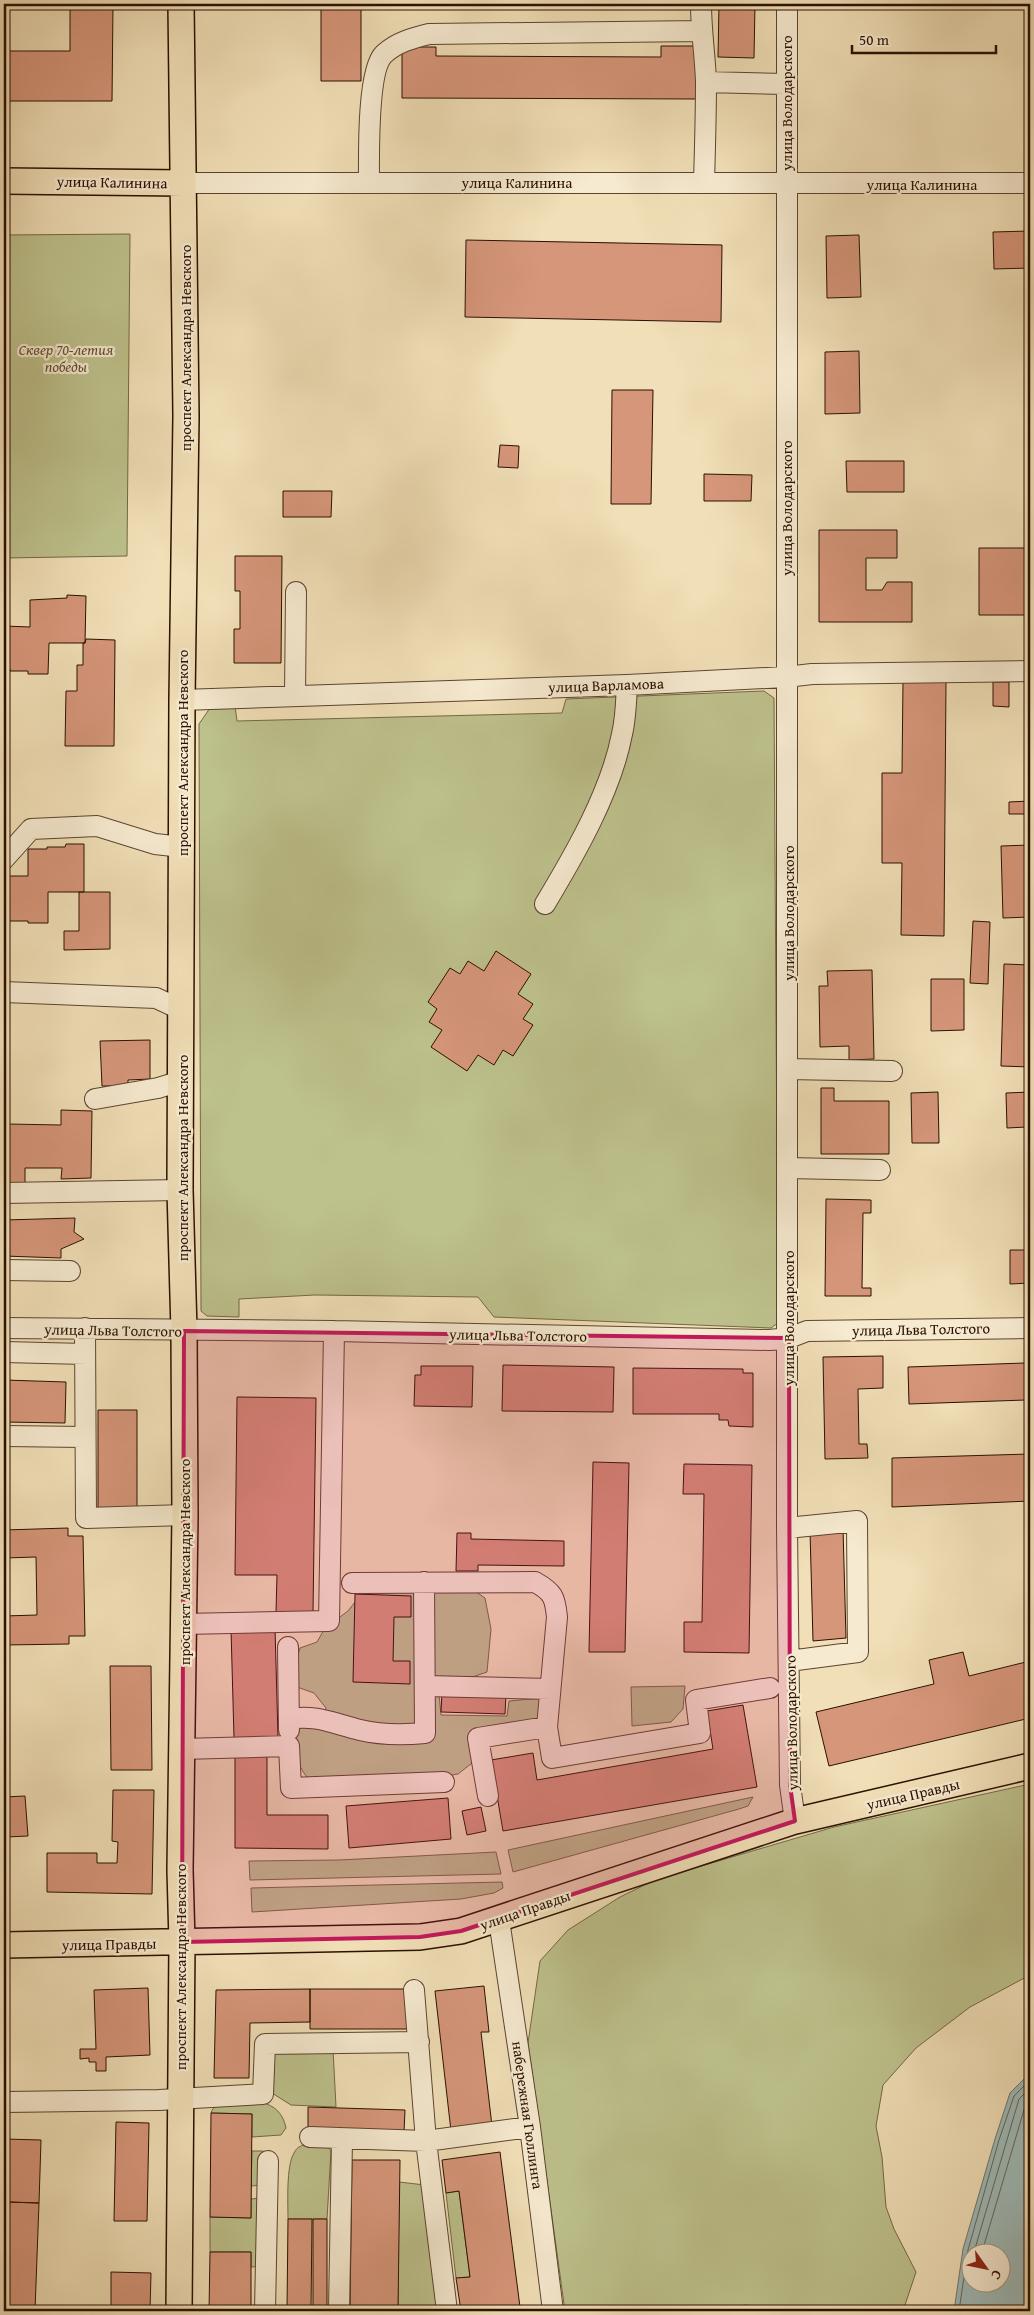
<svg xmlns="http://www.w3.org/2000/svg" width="1034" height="2315" font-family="'Gentium Book Plus',serif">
<rect width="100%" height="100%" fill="#f1dfb7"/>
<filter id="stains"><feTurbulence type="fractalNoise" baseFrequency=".004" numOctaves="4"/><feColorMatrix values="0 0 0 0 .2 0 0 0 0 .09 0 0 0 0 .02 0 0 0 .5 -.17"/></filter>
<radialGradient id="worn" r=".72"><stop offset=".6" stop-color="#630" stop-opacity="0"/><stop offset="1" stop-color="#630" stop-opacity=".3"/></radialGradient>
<path fill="#bdc18c" stroke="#746846" d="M130,234L127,556L4,558V235Z
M764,691L774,698L778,1323L771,1328L494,1317L478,1297L315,1295L239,1299V1317L207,1316L201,1311L199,724L210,708L235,706L237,721L562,713L566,699Z
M469,1587L485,1598L491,1629L487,1672L461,1681L439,1694L441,1715L507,1716L509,1701L541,1698L542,1720L477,1732L476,1760L458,1774L435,1778L310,1781C294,1762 294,1749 297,1725L320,1726L326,1708L314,1693L297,1687V1659L300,1648L317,1642L325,1628L348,1611L366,1588Z
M685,1686L683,1709L671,1722L632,1726L631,1687Z
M1030,1784V1975L970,2007L916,2048L883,2085L876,2126L882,2157L886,2207L894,2229L916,2272L905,2305L894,2311H749L748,2305L688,2309L687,2311H565L528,2043L540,1961L568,1930L620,1897L657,1879L834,1827Z
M753,1797L748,1806L739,1809L513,1872L508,1850Z
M496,1852L501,1874L250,1880L249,1861L339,1860Z
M502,1882L503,1888L494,1893L461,1899L252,1912L251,1888Z
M333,2049L336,2107L291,2105L272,2093L274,2050Z
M261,2102C275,2106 283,2113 286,2128L281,2135L252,2137V2114L211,2113C215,2097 248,2102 261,2102Z
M310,2144L327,2146L331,2151L327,2219H288C288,2203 286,2166 294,2153C297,2146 303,2145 310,2144Z
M252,2151H263V2185L251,2186Z
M399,2182L425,2185L439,2309L398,2311Z
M459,2191L470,2277L456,2278L446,2193Z
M262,2198V2266L251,2267V2252H210V2217L251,2218V2199Z"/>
<path fill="#9ebab8" stroke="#70766e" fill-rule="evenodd" d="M1030,2073V2311H954L963,2249L995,2139L1010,2093ZM972,2252H1002V2282H972Z"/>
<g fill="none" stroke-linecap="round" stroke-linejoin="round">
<path stroke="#64655c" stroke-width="1" d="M974,2252L1019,2099L1030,2088
M982,2252L1026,2103L1030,2099
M959,2311L968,2250L999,2140L1014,2096L1030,2080"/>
</g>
<path fill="#d6967a" stroke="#2b1000" d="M70,4H113L112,101H4V51H70Z
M321,4H361V81H321Z
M719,4H755L754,58L718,57Z
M661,46H699V99L402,98V47H436V56L661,57Z
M1030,231V268L994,269L993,232Z
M859,235L861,297L827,298L826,236Z
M466,240L722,245L721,322L465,317Z
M859,351L860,413L825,414V352Z
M612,390H653L651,504H611Z
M500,445L519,446L518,468L498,467Z
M846,461H904V492H847Z
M704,474L752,475L751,501H704Z
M283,491H332L331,517H283Z
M819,530H897V558H866V590H882L887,582H912V622H819Z
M979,548H1030V615H979Z
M235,556H282L281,663H234V629H240V591H235Z
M67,595L86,596L85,643H49L48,674H28V671H10V669L4,668V626L30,627V600L67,598Z
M86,639L115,640L114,746H65L66,691H77V665H83V643H85Z
M903,681L946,682L944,936L901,935L902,863H882V773H902Z
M993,682H1009V707L993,706Z
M1025,714H1030V769H1027Z
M1030,801V814H1009V802Z
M66,844H84V892H48V923H28V921H9V918H4V876H28V849H47V847H65Z
M1030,845V917L1003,918L1001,846Z
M79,892H110V949L64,950V931H79Z
M973,921L990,922L988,984L970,983Z
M496,951L531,974L518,994L533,1004L523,1019L533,1025L513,1056L503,1050L494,1065L478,1055L467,1071L431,1047L442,1030L429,1022L437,1009L428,1002L450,968L460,974L468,961L484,971Z
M1004,964L1030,965V1067L1001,1066Z
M872,970L874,1059L849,1060V1046L820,1047L819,986H828L827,971Z
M931,979H964V1030L931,1031Z
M150,1040V1079L128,1080V1089H111V1086H102L100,1041Z
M821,1088H834V1101H889V1154H821Z
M938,1092L939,1143H912L911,1093Z
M1030,1092V1122H1027V1127L1007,1128L1006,1093Z
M61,1110L92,1111L91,1178L61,1179L62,1168H25V1188H4V1145H7V1124L61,1125Z
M826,1199L871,1200V1213H863L862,1288H871V1296H825Z
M75,1218L74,1232L84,1239L61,1249V1258L4,1256V1220Z
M1010,1250H1030V1283L1010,1284Z
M883,1356V1388L858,1389L859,1444H867L868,1458L825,1459L823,1357Z
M1025,1363L1026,1400L909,1404L908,1367Z
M503,1365L614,1367L613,1412L502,1411Z
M421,1366H473L472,1407L414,1406L415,1375H421Z
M633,1368L743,1369V1373H753V1427L729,1426L728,1420H719V1414H633Z
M4,1380L66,1382L65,1423L4,1422Z
M237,1397L316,1398L313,1612H276L277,1575H235Z
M98,1410H137V1510H98Z
M1030,1454V1501L892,1507V1458Z
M593,1462L629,1463L625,1652H589Z
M684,1464L752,1465L749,1653L684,1652V1622H702L704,1494H683Z
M68,1528V1536H83L85,1636H69V1644L4,1645V1616L37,1615L36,1557L4,1558V1530Z
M843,1529L846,1638L813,1641L810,1531Z
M457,1533H471V1539L564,1541V1566L478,1565V1571H456Z
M355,1594L411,1596V1617H394L393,1661H410V1684L353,1682Z
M275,1628L278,1737L234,1738L231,1629Z
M963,1652L969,1676L1030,1661V1718L829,1766L816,1712L934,1684L929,1660Z
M110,1666H151L152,1770H111Z
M442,1692L506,1694L505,1714L441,1712Z
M743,1705L757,1787L503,1831L491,1760L533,1753L537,1780L713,1749L707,1711Z
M235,1753H267V1815H328V1849L235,1848Z
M113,1790H154L152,1894L47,1892V1853H97V1863H117L118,1842L112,1841Z
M25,1796L28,1836L6,1837L4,1797Z
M448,1798L451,1839L349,1848L346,1806Z
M481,1807L486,1831L467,1835L462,1811Z
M484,1986L489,2032H481L492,2126L451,2131L435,1991Z
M148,1988L150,2055L106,2057V2071H96V2062H89V2058L80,2059V2049H96L94,1990Z
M310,1989V2022L250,2023L249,2078H214L216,1990Z
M310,1989H410V2029H310Z
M308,2107L405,2110L404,2132L308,2129Z
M211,2113L252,2114L251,2218L210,2217Z
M116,2122L149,2123L147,2221H114Z
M4,2139L41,2140L39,2203L4,2202Z
M500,2152L520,2307L461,2311L456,2278L470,2277L459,2191L446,2193L442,2160Z
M352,2160H400L398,2311H350Z
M9,2202L39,2203L35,2311H4Z
M288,2219H312L311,2311H287Z
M313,2219H327V2311H313Z
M210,2252H251V2311H209Z
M111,2272L151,2273L150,2311H111Z"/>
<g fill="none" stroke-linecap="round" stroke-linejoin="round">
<defs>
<path id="minor" d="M701,4C701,30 705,55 706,81C706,115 705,148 704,182
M787,4V1528L790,1785L795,1821
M706,82L786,84
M183,183H1030
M369,183C369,158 367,70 384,54C397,42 413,38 429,34L701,31
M295,696L296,592
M182,700L627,685L786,677L812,674L1030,671
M4,859L31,829L97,826L155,844L182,847
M545,904C575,854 611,792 622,734C626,718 626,701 627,685
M4,992L156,998L182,1010
M788,1069L892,1071
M95,1099L158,1088L181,1081
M788,1168L880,1170
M4,1193L180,1190
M4,1270L70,1271
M4,1328L334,1331L769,1340L789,1338L807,1331L1030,1328
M85,1328L86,1518L185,1515
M4,1352L85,1354
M4,1436L85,1437
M787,1528L857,1521L858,1652L789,1661
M352,1583L535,1582C553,1592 555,1597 557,1617L547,1727
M183,1624L329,1621L334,1331
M288,1647L289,1730
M426,1686L550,1689
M289,1719C315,1714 335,1724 360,1730C381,1735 403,1735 425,1733L424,1582
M182,1749L289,1746L291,1788L444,1782
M488,1796L478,1738L547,1727L552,1758L700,1733L696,1700L770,1688
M499,1920L530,2127L553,2311
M414,1990L426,2141L447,2311
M4,2102L159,2100L263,2094L265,2044L419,2042
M310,2137L426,2141L530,2127
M265,2311L268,2161
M339,2311L342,2139"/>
<path id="major" d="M4,181L183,183
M4,1945L420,1937L461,1931L795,1821L1030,1766
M179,2311L182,1942L180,1870L185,1515L184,1331L180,1190L182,700L186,416L181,4"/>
</defs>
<use href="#minor" stroke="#5c442e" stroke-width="22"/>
<use href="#major" stroke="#2b1000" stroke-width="28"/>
<use href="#minor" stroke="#f6ead0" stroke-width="20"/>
<use href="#major" stroke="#f1dfb7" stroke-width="25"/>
</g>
<path fill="#c2185b" fill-opacity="0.2" stroke="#c2185b" stroke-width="4" stroke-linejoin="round" d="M184,1331L789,1338L790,1785L795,1821L461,1931L420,1937L182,1942Z"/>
<g text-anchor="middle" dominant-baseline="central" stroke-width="4.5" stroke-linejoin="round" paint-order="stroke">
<g font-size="15" fill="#2b1000" stroke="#f6ead0">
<text transform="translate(786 103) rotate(-90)">улица Володарского</text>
<text transform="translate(112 182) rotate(1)">улица Калинина</text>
<text x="517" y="182">улица Калинина</text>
<text x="922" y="184">улица Калинина</text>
<text transform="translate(185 348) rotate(-90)">проспект Александра Невского</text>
<text transform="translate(786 508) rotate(-90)">улица Володарского</text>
<text transform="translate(606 685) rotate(-2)">улица Варламова</text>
<text transform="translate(182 753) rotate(-90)">проспект Александра Невского</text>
<text transform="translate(788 913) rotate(-90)">улица Володарского</text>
<text transform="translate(182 1158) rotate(-90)">проспект Александра Невского</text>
<text transform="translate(788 1318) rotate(-90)">улица Володарского</text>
<text transform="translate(921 1329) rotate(-1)">улица Льва Толстого</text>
<text transform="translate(113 1330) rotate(1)">улица Льва Толстого</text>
<text transform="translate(518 1335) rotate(1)">улица Льва Толстого</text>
<text transform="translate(184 1562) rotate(-90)">проспект Александра Невского</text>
<text transform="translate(791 1723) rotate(-91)">улица Володарского</text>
<text transform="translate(913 1794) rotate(-13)">улица Правды</text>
<text transform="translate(525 1910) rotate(-19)">улица Правды</text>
<text transform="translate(109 1944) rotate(-1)">улица Правды</text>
<text transform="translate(180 1967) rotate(-90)">проспект Александра Невского</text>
<text transform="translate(528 2115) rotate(82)">набережная Гюллинга</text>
</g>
<g font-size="15" font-style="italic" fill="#5e4e31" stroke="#f6ead0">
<text x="66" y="349">Сквер 70-летия<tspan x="66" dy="17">победы</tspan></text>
</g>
</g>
<rect width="1034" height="2315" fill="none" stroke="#f1dfb7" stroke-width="20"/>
<rect x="5" y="5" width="1024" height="2305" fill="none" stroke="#2b1000" stroke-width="2.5"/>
<rect x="10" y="10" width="1014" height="2295" fill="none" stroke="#2b1000"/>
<g transform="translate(986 2268) rotate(123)"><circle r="24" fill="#f6ead0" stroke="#a5937d"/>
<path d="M0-4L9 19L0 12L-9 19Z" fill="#8f2418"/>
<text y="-8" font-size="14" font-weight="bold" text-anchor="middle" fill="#2b1000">С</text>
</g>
<path d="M852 45v8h144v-8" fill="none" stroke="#2b1000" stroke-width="2.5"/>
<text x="859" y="45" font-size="15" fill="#2b1000" stroke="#f6ead0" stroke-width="4" paint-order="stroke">50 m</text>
<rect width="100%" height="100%" filter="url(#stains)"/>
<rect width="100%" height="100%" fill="url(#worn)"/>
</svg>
